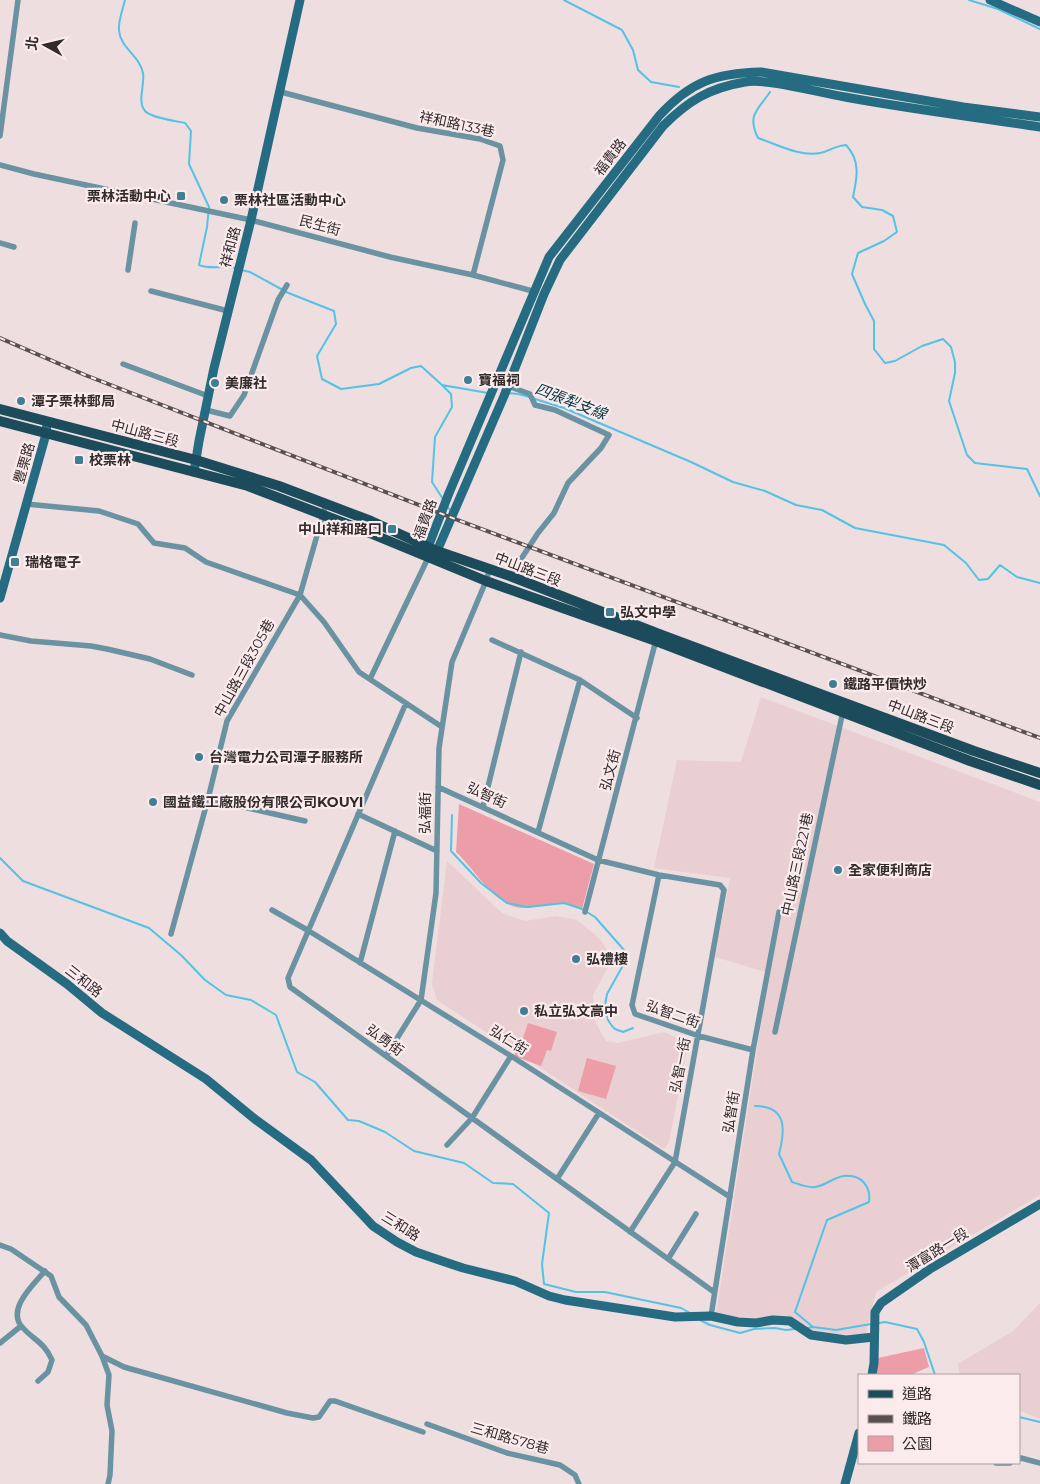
<svg xmlns="http://www.w3.org/2000/svg" width="1040" height="1484" font-family="Montserrat,'Noto Sans TC',sans-serif">
<rect width="100%" height="100%" fill="#efdedf"/>
<path fill="#e9cfd1" d="M761,697L1040,802V1195L876,1292L866,1334L818,1335L787,1316L742,1320L716,1314L769,973L715,957L730,878L654,868L677,760L741,762Z
M447,861L502,913L525,921L556,916L577,920L599,938L613,958L593,995L595,1021L606,1041L618,1043L664,1032L688,1043L669,1143L664,1149L437,1000L432,983Z
M1040,1303V1419L1019,1410V1375H960L958,1364L1013,1331Z"/>
<path fill="#ec9da8" d="M459,804L594,864L582,909C576,907 569,904 563,904C550,903 536,908 524,908C495,908 475,869 456,852Z
M528,1023L557,1032L551,1051L547,1050L541,1066L514,1056L519,1040L522,1041Z
M587,1058L616,1066L606,1099L578,1091Z
M924,1348L929,1367L910,1375H875L878,1358Z"/>
<g fill="none" stroke-linecap="round" stroke-linejoin="round">
<path stroke="#52c3e6" stroke-width="2" d="M125,0C123,9 118,21 119,30C120,48 140,56 143,73C145,84 137,102 145,111C151,118 176,121 185,123L191,131L189,164L209,207L207,227L199,265C211,270 224,265 236,268
M564,0L622,30L633,50L638,70L651,82L679,87
M969,0L998,9L1040,29
M770,92C757,111 747,115 758,138C776,144 800,157 820,153C830,151 834,146 846,145C861,161 857,178 853,197L862,207L882,210L893,216L897,232L884,241L858,253L852,274L865,304L874,321V349L885,363L895,361L922,346L943,339L951,347L955,362V373L949,401L967,455L975,463L1027,469L1040,496
M241,270L250,272L281,289
M286,292L334,311L336,324L317,356L322,379L341,389L379,384L411,368L421,366L442,385L488,393
M442,385L451,394L452,407L435,437L432,482L443,499
M508,393L518,394L530,397
M535,399L564,408L691,462L733,482L765,491L796,505L822,510L855,528L944,545L966,563L979,580L988,579L1000,565L1017,577L1040,583
M447,506L450,510
M452,815L451,851L481,883L507,903L528,907L564,903L582,909L595,917L624,950L626,960L607,994L605,1005L608,1020L612,1026L615,1029L623,1032L633,1028
M0,858L23,881L149,928L181,955L205,980L226,995L251,1000L276,1015L297,1072L315,1082L348,1120L359,1121L385,1132L414,1151L464,1163L493,1183L513,1184L549,1213L542,1264L544,1284L576,1292H605L681,1308L690,1313
M755,1106C788,1106 785,1131 779,1154L792,1182C798,1184 808,1188 815,1187C825,1186 834,1177 844,1176C861,1174 871,1186 869,1202L827,1220L795,1312L813,1327L836,1330L871,1324
M700,1320L710,1325L740,1333L754,1329L775,1328L786,1330L795,1329
M879,1323L885,1322L917,1329L924,1342L935,1375
M807,1328L813,1327
M1019,1417L1040,1422"/>
<path stroke="#6993a2" stroke-width="5.5" d="M281,92L417,128L480,139L500,146L503,160L473,275
M0,136L18,0
M0,165L34,174L251,220L390,257L473,275L536,292
M0,243L14,247
M128,270L135,223
M151,291L228,311
M123,364L208,396
M499,376L508,386L530,394L535,405L555,410L609,435L601,448L568,483L554,513L538,533L510,576
M206,410L230,416L244,395L278,300L287,285
M26,504L99,511L138,524L154,543L185,548L206,562L300,595L324,622L359,672L442,727
M0,635L31,641L91,646L107,649L150,659L192,675
M492,640L580,680L637,718
M370,679L428,558
M406,703L288,978L290,987L714,1292
M438,787L598,860L659,875L720,885L724,890L675,1162L630,1232
M208,799L305,821
M483,807L521,652
M358,814L437,851
M538,832L580,680
M659,875L632,1005L635,1014L699,1036L753,1050
M272,910L309,931L511,1056L730,1197
M585,912L656,640
M171,934L208,799L227,721L300,595L326,504
M360,963L395,831
M775,1032L843,711
M386,1056L421,1000L436,893L439,748L452,662L486,581L490,568
M447,1145L472,1118L511,1056
M557,1179L599,1113
M0,1245L11,1249L51,1276L59,1297L86,1325L102,1356L109,1375L107,1405L112,1431L110,1475L108,1484
M668,1259L696,1214
M711,1316L753,1050L779,912
M0,1343L21,1326
M102,1356L124,1367L287,1413L313,1418L319,1417L330,1401H335L423,1432
M38,1381L48,1372L52,1360C44,1342 35,1341 23,1328C5,1310 34,1284 45,1271
M427,1424L507,1453L560,1465L575,1475L579,1484
M1019,1459L1021,1458L1040,1463
M996,1463H1010"/>
<path stroke="#256c82" stroke-width="9" d="M990,0L1040,22
M194,472L199,441L214,368L251,220L300,0
M428,553V547L449,493L549,257L659,116C690,82 715,73 761,72L963,107L1040,117
M432,554L437,551L504,396L544,294L560,260L663,126C688,101 709,88 745,82C769,78 819,93 845,97C910,109 975,117 1040,127
M0,598L46,434L47,422
M0,933L7,941L67,984L102,1013L206,1079L256,1120L311,1160L373,1226L397,1242L416,1252L445,1262L463,1268L515,1281L549,1296L565,1300L675,1317L711,1316L738,1322L756,1323L773,1320L790,1321L811,1335L846,1340L874,1337
M872,1375L874,1363L875,1312L881,1303L930,1269L1040,1204
M845,1484L859,1433"/>
<path stroke="#1c4c5c" stroke-width="10" d="M0,409L196,460L279,486L371,521L437,551L510,576L659,634L974,751L1040,773
M0,421L248,486L360,529L486,581L656,641L970,761L1040,785"/>
<defs>
<path id="rail" d="M0,338L85,375L455,519L1040,738"/>
</defs>
<use href="#rail" stroke="#595051" stroke-width="4"/>
<use href="#rail" stroke="#fcebec" stroke-width="2" stroke-dasharray="5.5" stroke-linecap="butt"/>
</g>
<g fill="#3f7e93" stroke="#fcebec" stroke-width="2">
<rect x="176" y="191" width="10" height="10" rx="2.5"/>
<circle cx="224" cy="200" r="5"/>
<circle cx="468" cy="380" r="5"/>
<circle cx="215" cy="383" r="5"/>
<circle cx="21" cy="401" r="5"/>
<rect x="74" y="455" width="10" height="10" rx="2.5"/>
<rect x="387" y="524" width="10" height="10" rx="2.5"/>
<rect x="10" y="557" width="10" height="10" rx="2.5"/>
<rect x="605" y="607" width="10" height="10" rx="2.5"/>
<circle cx="833" cy="684" r="5"/>
<circle cx="199" cy="757" r="5"/>
<circle cx="153" cy="802" r="5"/>
<circle cx="838" cy="870" r="5"/>
<circle cx="576" cy="959" r="5"/>
<circle cx="524" cy="1011" r="5"/>
</g>
<g text-anchor="middle" dominant-baseline="central" stroke-width="4.5" stroke-linejoin="round" paint-order="stroke">
<g font-size="14" fill="#312b2c" stroke="#fcebec">
<text transform="translate(457 124) rotate(12)">祥和路133巷</text>
<text transform="translate(610 157) rotate(-53)">福貴路</text>
<text transform="translate(320 225) rotate(15)">民生街</text>
<text transform="translate(230 247) rotate(-75)">祥和路</text>
<text transform="translate(145 433) rotate(15)">中山路三段</text>
<text transform="translate(24 463) rotate(-74)">豐栗路</text>
<text transform="translate(425 519) rotate(-70)">福貴路</text>
<text transform="translate(528 569) rotate(21)">中山路三段</text>
<text transform="translate(244 668) rotate(-61)">中山路三段305巷</text>
<text transform="translate(921 716) rotate(21)">中山路三段</text>
<text transform="translate(610 770) rotate(-75)">弘文街</text>
<text transform="translate(487 795) rotate(24)">弘智街</text>
<text transform="translate(425 813) rotate(-89)">弘福街</text>
<text transform="translate(797 864) rotate(-78)">中山路三段221巷</text>
<text transform="translate(84 981) rotate(38)">三和路</text>
<text transform="translate(673 1014) rotate(19)">弘智二街</text>
<text transform="translate(385 1040) rotate(36)">弘勇街</text>
<text transform="translate(509 1040) rotate(32)">弘仁街</text>
<text transform="translate(680 1065) rotate(-79)">弘智一街</text>
<text transform="translate(731 1112) rotate(-81)">弘智街</text>
<text transform="translate(401 1226) rotate(32)">三和路</text>
<text transform="translate(937 1250) rotate(-32)">潭富路一段</text>
<text transform="translate(510 1438) rotate(16)">三和路578巷</text>
</g>
<g font-size="14" font-weight="bold" fill="#312b2c" stroke="#fcebec" text-anchor="start">
<text x="171" y="196" text-anchor="end">栗林活動中心</text>
<text x="234" y="200">栗林社區活動中心</text>
<text x="478" y="380">寶福祠</text>
<text x="225" y="383">美廉社</text>
<text x="31" y="401">潭子栗林郵局</text>
<text x="89" y="460">校栗林</text>
<text x="382" y="529" text-anchor="end">中山祥和路口</text>
<text x="25" y="562">瑞格電子</text>
<text x="620" y="612">弘文中學</text>
<text x="843" y="684">鐵路平價快炒</text>
<text x="209" y="757">台灣電力公司潭子服務所</text>
<text x="163" y="802">國益鐵工廠股份有限公司KOUYI</text>
<text x="848" y="870">全家便利商店</text>
<text x="586" y="959">弘禮樓</text>
<text x="534" y="1011">私立弘文高中</text>
</g>
<g font-size="15" font-style="italic" fill="#003543" stroke="#fcebec">
<text transform="translate(571 401) rotate(21)">四張犁支線</text>
</g>
</g>
<rect x="858" y="1374" width="162" height="90" fill="#fcebec" stroke="#ab9e9f"/>
<rect x="868" y="1390" width="25" height="8" fill="#1c4c5c" stroke="#ab9e9f"/>
<text x="902" y="1399" font-size="15" fill="#312b2c">道路</text>
<rect x="868" y="1415" width="25" height="8" fill="#595051" stroke="#ab9e9f"/>
<text x="902" y="1424" font-size="15" fill="#312b2c">鐵路</text>
<rect x="868" y="1436" width="25" height="15" fill="#ec9da8" stroke="#ab9e9f"/>
<text x="902" y="1449" font-size="15" fill="#312b2c">公園</text>
<g transform="translate(45 45) rotate(278)" stroke="#fcebec" stroke-width="4" paint-order="stroke">
<path d="M0-4L9 19L0 12L-9 19Z" fill="#312b2c"/>
<text y="-8" font-size="14" font-weight="bold" text-anchor="middle" fill="#312b2c">北</text>
</g>
</svg>
